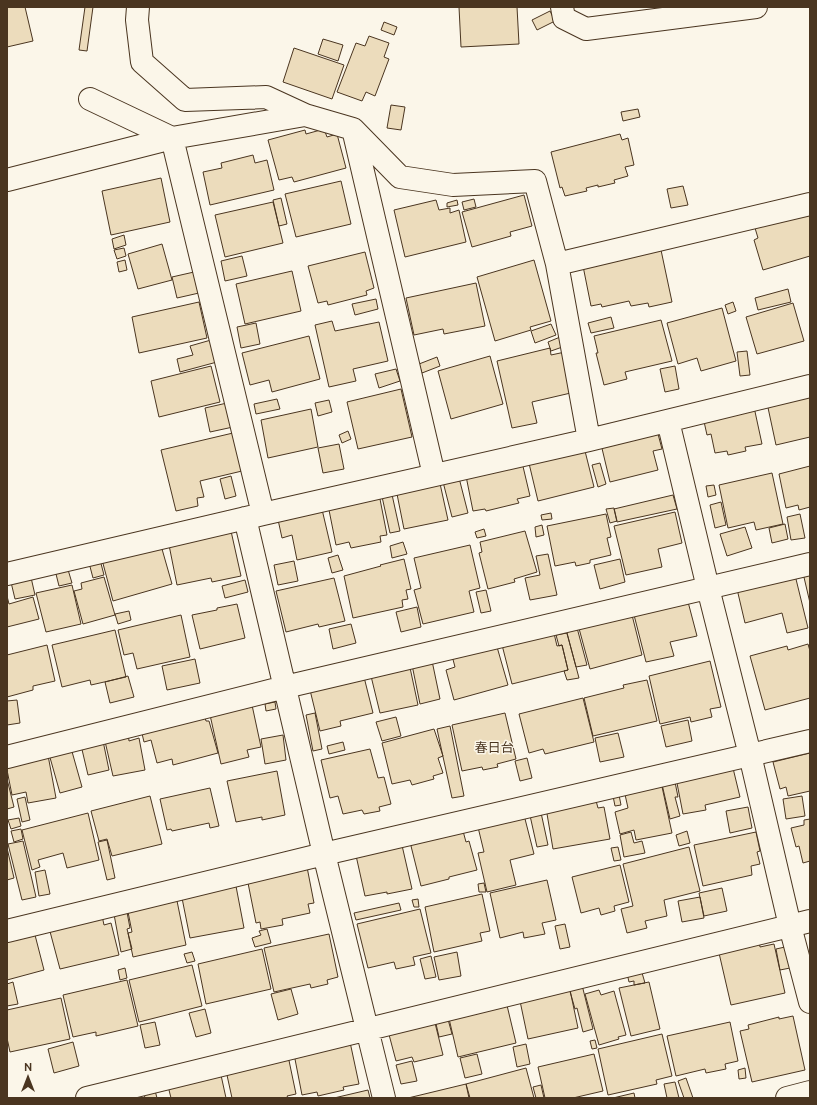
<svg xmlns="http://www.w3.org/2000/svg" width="817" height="1105" font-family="Ubuntu,'Noto Sans JP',sans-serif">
<rect width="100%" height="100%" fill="#fbf6e9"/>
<path fill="#ecdcbc" stroke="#4a3520" d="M7,7H25L33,41L7,47Z
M85,7H93L87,51L79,50Z
M459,7H517L519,44L461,47Z
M550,11L555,21L537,30L532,20Z
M384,22L397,27L394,35L381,30Z
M369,36L389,43L384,57L389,59L375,96L366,92L362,101L337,92L356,43L365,46Z
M323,39L343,45L338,61L318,54Z
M294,48L344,65L332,99L283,82Z
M391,105L405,107L401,130L387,128Z
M638,109L640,117L623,121L621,112Z
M324,129L327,137L337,134L346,168L294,182L292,177L279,180L268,140L305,130L306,134Z
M620,134L622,140L628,138L634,165L625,167L628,176L614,180L615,183L598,187V185L586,188L587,191L565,196L562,187L560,188L551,152Z
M253,155L255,163L267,160L274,190L210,205L203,172L222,168L221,163Z
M161,178L170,222L111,235L102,191Z
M341,181L351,224L296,237L285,194Z
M683,186L688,205L671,208L667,189Z
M524,195L532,226L510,232L511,236L472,247L462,212Z
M281,198L287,224L279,226L273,200Z
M474,199L476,207L464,210L462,202Z
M436,200L439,210L450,208V213L459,210L466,242L405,257L394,210Z
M457,200L458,205L447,207V203Z
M273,202L283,243L225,257L215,215Z
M809,212L810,217V256L763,270L754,240L758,238L755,228Z
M124,235L126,245L114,249L112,239Z
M162,244L172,280L138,289L128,254Z
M124,248L126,256L117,259L114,250Z
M661,250L672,302L649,307L648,303L631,306L629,301L602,307L601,304L591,306L583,266Z
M365,252L374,288L366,291L367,295L328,305L327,301L318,303L308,266Z
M242,256L247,276L225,281L221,261Z
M125,260L127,270L119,272L117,262Z
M534,260L551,321L530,327L531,330L495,341L477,277Z
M292,271L301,311L245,324L236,284Z
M194,272L199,293L177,298L172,277Z
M476,283L485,326L444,334L443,329L414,335L406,298Z
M788,289L791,302L758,310L755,298Z
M376,299L378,309L355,315L352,304Z
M199,302L207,338L139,353L132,317Z
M733,302L736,311L728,314L725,305Z
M793,303L804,341L757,354L746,317Z
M722,308L736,361L701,371L697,358L678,364L667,323Z
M611,317L614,328L591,333L588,323Z
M661,320L672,361L625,372L627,379L604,385L596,353H598L594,336Z
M332,321L335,331L379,322L388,361L353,369L356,381L329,387L315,325Z
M256,323L260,344L241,348L237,327Z
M551,324L556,335L535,343L531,331Z
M565,335L568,345L551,351L548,342Z
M309,336L320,379L272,392L269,380L250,385L242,353Z
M211,340L217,362L180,372L177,359L193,355L190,346Z
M550,348L551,355L565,352L575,392L532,402L537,423L512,428L497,361Z
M747,351L750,375L740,376L737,352Z
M490,356L503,404L451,419L438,371Z
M437,357L440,366L422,373L419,364Z
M211,366L220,402L159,417L151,381Z
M675,366L679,389L665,392L660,369Z
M396,369L400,381L379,388L375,374Z
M401,389L412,437L358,449L347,402Z
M810,394V437L776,445L767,403Z
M277,399L280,409L256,414L254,404Z
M329,400L332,412L318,416L315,403Z
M227,403L233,427L210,432L205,408Z
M754,407L762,444L745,447L746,451L728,455L727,451L715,453L711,434L707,435L703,417Z
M311,409L318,447L268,458L261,420Z
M348,431L351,439L342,443L339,435Z
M233,433L242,471L200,481L204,497L197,498L198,506L176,511L161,450Z
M658,434L662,449L653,451L658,470L610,482L600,440Z
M583,443L594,487L538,501L527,455Z
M339,444L344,469L323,473L318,448Z
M521,458L530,496L517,499L519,503L486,511L485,509L473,511L465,471Z
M600,463L606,484L598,487L592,465Z
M810,466V507L799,510L798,505L786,508L779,474Z
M457,470L468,513L452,517L441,474Z
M772,473L783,524L756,530L754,522L728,528L719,485Z
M231,476L236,496L225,499L220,479Z
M439,479L448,520L404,529L396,489Z
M714,485L716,495L708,497L706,486Z
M391,490L400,531L390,533L381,492Z
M379,494L387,535L380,536L381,542L351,548L349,542L336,545L328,505Z
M673,495L677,509L617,522L614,509Z
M721,502L726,525L715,528L710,505Z
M321,505L332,552L297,560L292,535L282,538L277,515Z
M614,508L617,521L610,523L606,509Z
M675,512L682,543L658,549L662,567L626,575L614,526Z
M551,513L552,519L542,520L541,515Z
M606,514L611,537L607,538L611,555L590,560V563L576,566L575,562L555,566L547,526Z
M800,514L805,538L791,540L787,517Z
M785,524L788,539L772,543L769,528Z
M542,525L544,535L536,537L535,527Z
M745,527L752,548L727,556L720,534Z
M484,529L486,536L477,538L475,532Z
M231,531L241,576L212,582L211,578L177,585L168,540Z
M525,531L537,572L514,579L515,582L488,589L479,553L482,552L480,542Z
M160,542L172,584L113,601L101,556Z
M403,542L407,554L392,558L390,546Z
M470,545L480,588L469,591L474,612L423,624L414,590L421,588L414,558Z
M548,554L557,595L530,600L525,578L540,575L536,556Z
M338,555L343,570L332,573L328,558Z
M99,556L104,575L93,578L88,559Z
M404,559L411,589L406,590L408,599L402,600L403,607L353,618L344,576L381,566L380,565Z
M620,559L625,582L600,589L594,565Z
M294,561L298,581L278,585L274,565Z
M66,563L72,583L59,586L54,566Z
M794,571L808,628L787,633L782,613L745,623L737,589Z
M810,571V603L803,573Z
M30,573L35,595L15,599L10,578Z
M104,577L115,615L83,624L74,591L82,589L81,583Z
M334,578L345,621L319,627L318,624L286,632L276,591Z
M245,580L248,592L225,598L222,586Z
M72,585L81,624L46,632L36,593Z
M486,590L491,611L481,613L476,592Z
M7,596L9,604L33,597L39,619L7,627Z
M687,598L697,636L670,642L674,656L646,662L633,611Z
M237,604L245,638L200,649L192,615L217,610V608Z
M417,607L421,627L401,632L396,612Z
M630,607L642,655L590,669L577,621Z
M129,611L131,620L118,624L115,614Z
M181,615L190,657L137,669L133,653L124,655L118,630Z
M351,624L356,643L333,649L329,629Z
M576,624L587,665L576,667L565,626Z
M553,629L557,646L562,645L568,670L512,684L501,641Z
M115,630L126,677L91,685L90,680L62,687L52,645Z
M567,633L579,678L567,680L564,671L568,670L562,645L559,646L556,635Z
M495,640L508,685L454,700L446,670L455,667L451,652Z
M808,644L810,651V698L765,710L750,656L787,646L788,650Z
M47,645L55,681L33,686V690L7,697V655Z
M431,656L440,699L420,704L411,660Z
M195,659L200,683L167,690L162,666Z
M710,661L721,707L710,709L712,717L691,722L690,717L660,724L649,676Z
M409,663L418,705L380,713L370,672Z
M128,676L134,697L110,703L105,682Z
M364,677L373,713L340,721L341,726L320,731L310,690Z
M647,680L657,721L593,736L584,698L624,688L623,685Z
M583,698L594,742L545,754L543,749L529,753L519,714Z
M17,700L20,723L7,725V701Z
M275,702L276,709L266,711L265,704Z
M252,705L261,747L247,750L249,757L221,764L210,715Z
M203,711L206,721H209L218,753L173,765L172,759L157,763L151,740L144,742L140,725Z
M315,713L322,749L313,751L306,715Z
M505,713L516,759L497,764L498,767L483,770L482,767L462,771L452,725Z
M396,717L401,736L382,741L376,722Z
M688,720L692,741L666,747L661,726Z
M450,726L464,796L452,798L437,729Z
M434,729L443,756L438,758L443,773L433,776L434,779L412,785L410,780L392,784L382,743Z
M128,732L129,741L139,738L145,770L113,776L104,737Z
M618,733L624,757L600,762L595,738Z
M283,735L286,760L265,764L261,739Z
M102,736L109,770L88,775L80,741Z
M343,742L345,750L329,754L327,746Z
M71,748L82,787L60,793L49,754Z
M370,749L378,778L384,777L391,804L379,807L380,811L364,814L362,810L343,814L338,796L330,798L321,760Z
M47,750L56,798L28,803L26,792L12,795L7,770V758Z
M810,753V791L788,796L786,787L780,789L773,762Z
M527,758L532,778L520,781L515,761Z
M732,764L740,797L705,805L706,810L683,814L676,778Z
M277,771L285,815L262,820V817L236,822L227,781Z
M674,777L678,797H675L680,816L670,819L661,780Z
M7,779L14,807L7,809Z
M661,782L672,833L636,840L634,830L620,834L615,812L628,808L624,790Z
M210,788L219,826L210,828L209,823L172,831L171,829L167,830L160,799Z
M618,790L621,805L615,806L612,791Z
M150,796L162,844L112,856L107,839L99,841L91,811Z
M802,796L805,816L786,819L783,799Z
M25,797L30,820L22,822L17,799Z
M595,797L598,808L604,807L610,839L553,849L546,808Z
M748,807L752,828L730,833L726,811Z
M540,808L548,845L537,847L529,811Z
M88,813L99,860L67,868L63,853L38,860L40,867L32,870L22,830Z
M524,815L534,854L510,860L516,885L487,892L478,853L484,852L477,823Z
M19,818L21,826L11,829L8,820Z
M810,819V861L803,863L799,846L796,847L791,828L804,825V820Z
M21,829L23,839L14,842L11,831Z
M463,831L466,842L469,841L477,870L449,877V879L421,886L410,842Z
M687,831L690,843L679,846L676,835Z
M631,832L634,843L642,841L645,853L624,857L620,835Z
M756,832L760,851L757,852L760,864L751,866L752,875L703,886L694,845Z
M107,840L115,878L107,880L98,842Z
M23,841L36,897L22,900L8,844Z
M401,841L412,889L387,894V892L365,896L355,851Z
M618,847L621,860L614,861L611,848Z
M689,847L700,891L664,900L667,916L645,921L647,928L627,933L621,909L633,906L623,864Z
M7,848L14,878L7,880Z
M620,865L629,902L614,906L615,911L601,915L599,908L581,913L572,877Z
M307,867L314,903L308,904L310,913L282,919L283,925L261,929L260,922L256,923L247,878Z
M45,870L50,894L39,896L35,872Z
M547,880L556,920L542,923L545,934L524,938L523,932L500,938L490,893Z
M235,881L244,928L190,938L182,898Z
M484,883L486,892H479L478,884Z
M722,888L727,911L704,916L699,893Z
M482,894L490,931L480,933L482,941L434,952L425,907Z
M176,896L186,945L133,957L128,933L132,932L127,907Z
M700,897L704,918L682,922L678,901Z
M418,899L419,907H414L412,900Z
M399,903L401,910L356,920L354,913Z
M126,907L130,928L127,929L132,949L121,952L113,909Z
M420,909L431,953L413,957L415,965L396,969L394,962L368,968L357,924Z
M101,911L104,925L111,923L119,955L60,969L48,924Z
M565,924L570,947L560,949L555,926Z
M267,929L271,943L255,947L252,938L261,935L259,931Z
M329,934L338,977L327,980L328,984L311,988L310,984L274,992L264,948Z
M35,935L44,970L7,980V942Z
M759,941L760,947L774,944L785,993L731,1005L719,953Z
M785,947L790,968L780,970L776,949Z
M262,949L271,989L206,1004L198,964Z
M192,952L195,961L187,963L184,954Z
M457,952L461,976L439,980L434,957Z
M431,956L436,977L425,979L420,959Z
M192,965L202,1006L139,1022L129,980Z
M640,966L645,983L634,985V981L629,982L626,969Z
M125,968L127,978L120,980L118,970Z
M127,980L138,1026L96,1036V1032L73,1037L63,995Z
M13,982L18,1004L7,1006V984Z
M649,982L660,1029L631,1036L619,988Z
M582,985L593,1029L583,1032L577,1008L575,1009L569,988Z
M291,989L298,1014L278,1020L271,994Z
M570,990L578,1028L528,1039L520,1001Z
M599,990L601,995L614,991L626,1035L618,1037L619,1039L599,1045L585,994Z
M505,997L516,1043L458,1057L447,1010Z
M61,998L70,1039L10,1052L7,1038V1010Z
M205,1009L211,1033L196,1037L189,1013Z
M446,1012L452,1034L439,1037L434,1015Z
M433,1015L443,1055L414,1062L412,1057L396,1061L387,1027Z
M793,1016L805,1070L752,1082L740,1031L749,1029L748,1025L779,1017V1019Z
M155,1022L160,1045L145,1048L140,1025Z
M730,1022L738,1061L725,1064L726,1069L706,1073L705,1069L676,1076L667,1036Z
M662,1034L672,1076L656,1080L657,1084L608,1095L598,1049Z
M595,1040L597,1048L592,1049L590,1041Z
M73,1042L79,1066L54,1073L48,1049Z
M350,1042L359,1084L343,1087L344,1090L318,1096L317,1092L302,1095L294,1054Z
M526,1044L530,1064L517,1067L513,1047Z
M287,1051L296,1094L287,1096L288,1098H232L225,1066Z
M477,1054L482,1074L465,1078L460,1058Z
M594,1054L603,1091L573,1098H545L538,1067Z
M412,1061L417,1081L401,1084L396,1065Z
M219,1066L226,1098H171L167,1082Z
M526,1068L534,1098H470L466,1084Z
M745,1068L746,1078L739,1079L738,1070Z
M686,1078L693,1098H684L678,1081Z
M675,1082L679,1098H667L664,1084Z
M153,1083L157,1098H145L142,1086Z
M466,1084L469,1098H408Z
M541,1085L544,1098H536L533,1087Z
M368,1090L370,1098H334Z
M634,1093L635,1098H613Z"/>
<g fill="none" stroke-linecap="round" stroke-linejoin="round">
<defs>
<path id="minor" d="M138,7L137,20L142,62L185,100L266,97L305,115L353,129L400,177L453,185L535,181L557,264L810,204
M562,7L564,18L586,29L756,7
M90,99L172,138L263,514
M353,129L434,475
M7,180L172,138L305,115
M557,264L589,440
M668,421L708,588L750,755L790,926L810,1002
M245,518L324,854L384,1098
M7,574L263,514L589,440L810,386
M7,757L285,687L810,564
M7,931L324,854L810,741
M87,1098L810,921
M787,1098L810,1092"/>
</defs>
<use href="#minor" stroke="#4a3520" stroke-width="24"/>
<use href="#minor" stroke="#fbf6e9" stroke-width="22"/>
</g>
<g text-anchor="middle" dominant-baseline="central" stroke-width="3" stroke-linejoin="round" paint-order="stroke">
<g font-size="13" fill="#4a3520" stroke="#fbf6e9">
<text x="494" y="747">春日台</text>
</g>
</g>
<rect width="817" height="1105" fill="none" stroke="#4a3520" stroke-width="16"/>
<g transform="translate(28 1077)" stroke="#fbf6e9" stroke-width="3" paint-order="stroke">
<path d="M0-3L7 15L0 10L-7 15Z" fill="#4a3520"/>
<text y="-6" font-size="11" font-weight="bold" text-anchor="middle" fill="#4a3520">N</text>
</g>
</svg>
